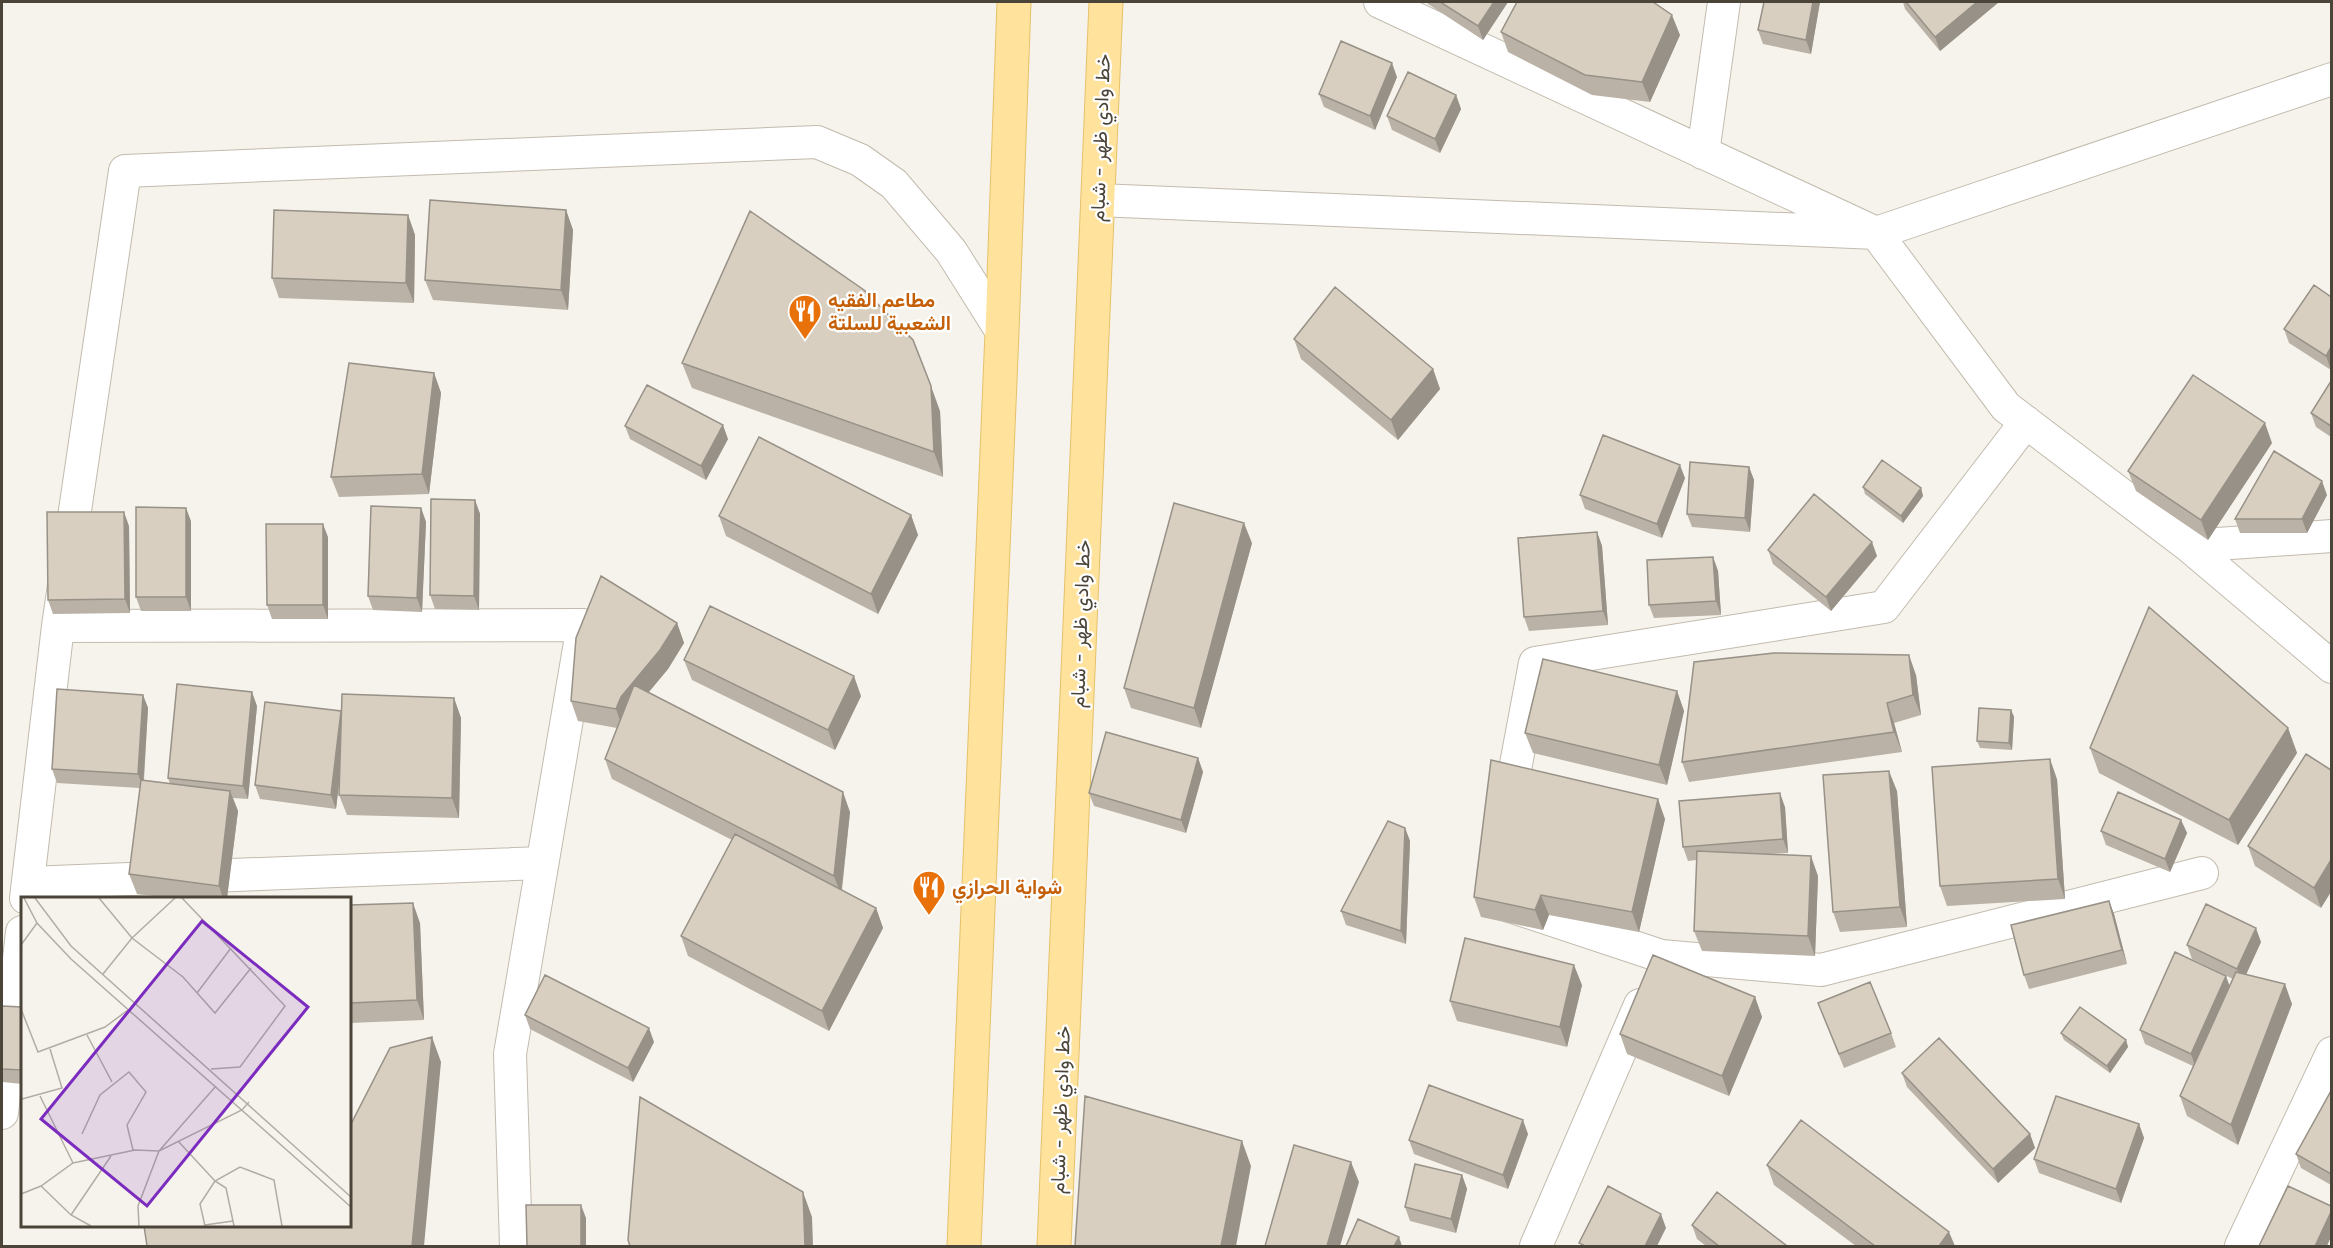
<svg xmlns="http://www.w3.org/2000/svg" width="2333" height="1248" font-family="Inter,Vazirmatn,sans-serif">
<rect width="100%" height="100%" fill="#f6f3ec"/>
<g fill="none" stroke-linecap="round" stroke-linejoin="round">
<defs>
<path id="minor" d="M1380,2L1876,233L2006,407L2189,546L2332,667
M1703,153L1724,2
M1098,200L1876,233L2332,79
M2189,546L2332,536
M58,626L583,625L510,1054L516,1246
M1508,807L1535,663L1884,607L2026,422
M28,883L542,863
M26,898L58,626L125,171L817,142L860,160L894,184L951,251L1002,332
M1507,905L1661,956L1821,970L2202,873
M2,1113L22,932
M1536,1246L1640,1005
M2241,1246L2332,1053"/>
<path id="primary" d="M964,1246L1002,332L1014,2
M1054,1246L1106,2"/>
</defs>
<use href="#minor" stroke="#c2bbae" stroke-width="34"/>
<use href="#primary" stroke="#e6c16a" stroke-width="35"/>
<use href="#minor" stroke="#fff" stroke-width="32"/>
<use href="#primary" stroke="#ffe39c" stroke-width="33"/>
</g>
<path fill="#bab2a6" d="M1427,2H1508L1483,40L1428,4Z
M1764,2H1820L1811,54L1763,44L1758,30Z
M1903,2H1999L1940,51L1905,9Z
M1501,32L1680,35L1650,102L1592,95L1508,52Z
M1397,77L1375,130L1324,107L1319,94Z
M1456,95L1461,109L1440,153L1392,130L1387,116Z
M566,210L573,230L568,310L433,300L425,280Z
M408,215L415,235L414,303L279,298L272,278Z
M2314,285L2331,370L2289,343L2284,329Z
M1294,339L1433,369L1440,389L1398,440L1301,359Z
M682,363L940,411L943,477L692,388Z
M434,373L441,393L429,494L339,497L331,477Z
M2331,381V437L2316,427L2311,413Z
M625,426L728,439L706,480L630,439Z
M2272,443L2208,540L2136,491L2128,471Z
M1749,467L1754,480L1750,532L1692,527L1687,514Z
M1685,478L1662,538L1585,509L1580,495Z
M1863,487L1921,488L1923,496L1903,523L1865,494Z
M2327,495L2307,533H2240L2235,519Z
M475,500L480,514L479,610L435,609L430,595Z
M421,508L426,522L422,612L373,610L368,596Z
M911,515L918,535L878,614L726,536L719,516Z
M191,521V611H141L136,597Z
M129,526L130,613L53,614L48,600Z
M1597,532L1602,546L1608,625L1529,631L1524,617Z
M328,537V619H272L267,605Z
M1252,543L1201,728L1131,708L1124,688Z
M1768,550L1877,556L1831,611L1773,564Z
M1713,557L1718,571L1721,615L1654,618L1649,605Z
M677,623L684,643L668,669L648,693L850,812L842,890L876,908L883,928L829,1031L688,956L681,936L732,840L612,779L605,759L617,728L578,721L571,701Z
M684,660L861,696L835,750L692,680Z
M1916,675L1921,715L1894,723L1902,752L1689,782L1682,762Z
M1677,691L1684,711L1667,785L1533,753L1525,733Z
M143,695L148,708L144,781L170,784L168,778L257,706L248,799L233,798L238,811L227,898H170L137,894L129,874L140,788L57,783L52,769Z
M454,698L461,718L459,818L347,815L339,795L340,774L336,809L260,799L255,785L341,711Z
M2011,710L2014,717L2012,750L1980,748L1977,741Z
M2288,728L2297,753L2238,845L2099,773L2090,748Z
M2306,754L2321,908L2255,866L2248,846Z
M1198,758L1203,772L1186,833L1094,806L1089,793Z
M2057,779L2065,899L1947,906L1940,886Z
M1897,791L1907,927L1840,932L1833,912Z
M1785,807L1788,853L1771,854L1818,876L1815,956L1702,951L1694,931L1697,860L1688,861L1683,847Z
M1665,819L1639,932L1549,915L1543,930L1481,917L1474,897Z
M2181,820L2187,833L2170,872L2106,845L2101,831Z
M1405,828L1410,841L1406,944L1346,925L1341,911Z
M2109,901L2114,914L2127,964L2029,989L2024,975Z
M350,905L420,923L424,1020L350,1023Z
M2261,942L2246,975L2292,1004L2238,1145L2187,1116L2180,1096L2193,1066L2145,1044L2140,1030L2229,986L2233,979L2192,959L2187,945Z
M1582,985L1567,1047L1457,1021L1450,1001Z
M1755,997L1762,1017L1729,1096L1627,1054L1620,1034Z
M1818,1003L1891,1033L1896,1047L1844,1068Z
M22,1007V1084L3,1082L2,1079V1014Z
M525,1015L654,1042L633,1082L530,1029Z
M2061,1033L2126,1040L2128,1047L2110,1073L2064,1040Z
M1902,1073L2030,1134L2035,1148L1998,1183L1907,1087Z
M2331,1091V1185L2301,1168L2296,1154Z
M2139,1124L2144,1138L2121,1203L2039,1173L2034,1159Z
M1528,1134L1508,1189L1414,1154L1409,1140Z
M1767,1165L1955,1246H1856L1774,1185Z
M1462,1175L1467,1189L1456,1233L1410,1221L1405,1207Z
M1692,1225L1787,1246H1706L1697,1239Z"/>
<path fill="#979187" d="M1494,2H1508L1483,40L1478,26Z
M1813,2H1820L1811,54L1806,40Z
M1977,2H1999L1940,51L1935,37Z
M1672,15L1680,35L1650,102L1642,82Z
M1392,63L1397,77L1375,130L1370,116Z
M1456,95L1461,109L1440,153L1435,139Z
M566,210L573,230L568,310L561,290Z
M408,215L415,235L414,303L406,283Z
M2331,347V370L2326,356Z
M1433,369L1440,389L1398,440L1391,420Z
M434,373L441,393L429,494L422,474Z
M931,386L940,411L943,477L934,452Z
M2265,423L2272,443L2208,540L2201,520Z
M723,425L728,439L706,480L701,466Z
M1680,465L1685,478L1662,538L1657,524Z
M1749,467L1754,480L1750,532L1745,518Z
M2322,481L2327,495L2307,533L2302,519Z
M1921,488L1923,496L1903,523L1901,516Z
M475,500L480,514L479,610L474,596Z
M186,508L191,521V611L186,597Z
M421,508L426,522L422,612L417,598Z
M124,512L129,526L130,613L125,599Z
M911,515L918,535L878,614L871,594Z
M1244,523L1252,543L1201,728L1194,708Z
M323,524L328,537V619L323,605Z
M1597,532L1602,546L1608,625L1603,611Z
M1872,542L1877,556L1831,611L1826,597Z
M1713,557L1718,571L1721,615L1716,601Z
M677,623L684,643L668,669L628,717L623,729L616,709L621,697Z
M1909,655L1916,675L1921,715L1913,695Z
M854,676L861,696L835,750L828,730Z
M1677,691L1684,711L1667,785L1659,765Z
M252,692L257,706L248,799L243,786Z
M143,695L148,708L143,788L138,774Z
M454,698L461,718L459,818L452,798Z
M1887,703L1894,723L1902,752L1894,732Z
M2011,710L2014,717L2012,750L2009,743Z
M341,711L346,725L336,809L331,795Z
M2288,728L2297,753L2238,845L2229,820Z
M1198,758L1203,772L1186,833L1181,820Z
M2050,759L2057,779L2065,899L2058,879Z
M1889,771L1897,791L1907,927L1900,907Z
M230,791L238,811L227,898H223L219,886Z
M843,792L850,812L841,895L834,876Z
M1780,793L1785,807L1788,853L1783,839Z
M1658,799L1665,819L1639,932L1632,912Z
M2181,820L2187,833L2170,872L2165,859Z
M1405,828L1410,841L1406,944L1401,931Z
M1811,856L1818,876L1815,956L1808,936Z
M2331,860V892L2321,908L2314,888Z
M1541,895L1549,915L1543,930L1535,910Z
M2109,901L2114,914L2127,964L2122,950Z
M413,903L420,923L424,1020L417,1000Z
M876,908L883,928L829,1031L822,1011Z
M2256,928L2261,942L2242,983L2237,969Z
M1574,965L1582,985L1567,1047L1560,1027Z
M2226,976L2231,990L2196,1068L2191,1054Z
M2285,984L2292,1004L2238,1145L2231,1125Z
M1755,997L1762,1017L1729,1096L1722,1076Z
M649,1028L654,1042L633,1082L628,1068Z
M432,1037L441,1062L424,1246H412Z
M2126,1040L2128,1047L2110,1073L2107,1066Z
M1523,1120L1528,1134L1508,1189L1503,1175Z
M2139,1124L2144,1138L2121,1203L2116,1189Z
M2030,1134L2035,1148L1998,1183L1993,1169Z
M1242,1141L1251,1166L1236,1246H1221Z
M1351,1162L1359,1182L1340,1246H1327Z
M1462,1175L1467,1189L1456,1233L1451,1219Z
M803,1192L812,1217L813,1246H805Z
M581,1205L586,1218V1246H581Z
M2331,1212V1237L2327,1246H2315Z
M1661,1214L1666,1228L1657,1246H1645Z
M1949,1232L1955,1246H1939Z
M1399,1237L1402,1246H1394Z"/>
<path fill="#d8cfc1" stroke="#979187" stroke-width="1.5" d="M1440,2H1494L1478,26Z
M1517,2H1653L1672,15L1642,82L1585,75L1501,32Z
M1764,2H1813L1806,40L1758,30Z
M1906,2H1977L1935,37Z
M1341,41L1392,63L1370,116L1319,94Z
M1408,72L1456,95L1435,139L1387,116Z
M430,200L566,210L561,290L425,280Z
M274,210L408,215L406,283L272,278Z
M750,211L864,290L913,340L931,386L934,452L682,363Z
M2314,285L2331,297V347L2326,356L2284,329Z
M1335,287L1433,369L1391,420L1294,339Z
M349,363L434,373L422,474L331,477Z
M2193,375L2265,423L2201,520L2128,471Z
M2331,381V426L2311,413Z
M647,385L723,425L701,466L625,426Z
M1603,435L1680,465L1657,524L1580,495Z
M759,437L911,515L871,594L719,516Z
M2274,451L2322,481L2302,519H2235Z
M1882,460L1921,488L1901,516L1863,487Z
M1690,462L1749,467L1745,518L1687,514Z
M1814,494L1872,542L1826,597L1768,550Z
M431,499L475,500L474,596L430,595Z
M1174,503L1244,523L1194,708L1124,688Z
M371,506L421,508L417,598L368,596Z
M136,507L186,508V597H136Z
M47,512H124L125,599L48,600Z
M266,524H323V605H267Z
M1597,532L1603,611L1524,617L1518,538Z
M1713,557L1716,601L1649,605L1647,560Z
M601,576L677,623L660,650L621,697L616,709L571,701L576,638Z
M710,606L854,676L828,730L684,660Z
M2149,607L2288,728L2229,820L2090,748Z
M1774,653L1909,655L1913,695L1887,703L1894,732L1682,762L1694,662Z
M1543,659L1677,691L1659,765L1525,733Z
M177,684L252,692L243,786L168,778Z
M634,685L843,792L834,876L605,759Z
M57,689L143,695L138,774L52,769Z
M342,694L454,698L452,798L339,795Z
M265,702L341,711L331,795L255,785Z
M1979,708L2011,710L2009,743L1977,741Z
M1106,732L1198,758L1181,820L1089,793Z
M2306,754L2331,770V860L2314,888L2248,846Z
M2050,759L2058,879L1940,886L1932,767Z
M1491,760L1658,799L1632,912L1541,895L1535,910L1474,897Z
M1889,771L1900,907L1833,912L1823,775Z
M141,780L230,791L219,886L129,874Z
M2118,792L2181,820L2165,859L2101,831Z
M1780,793L1783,839L1683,847L1679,801Z
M1388,821L1405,828L1401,931L1341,911Z
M735,834L876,908L822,1011L681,936Z
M1697,851L1811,856L1808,936L1694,931Z
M2109,901L2122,950L2024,975L2011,925Z
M413,903L417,1000L350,1003V905Z
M2206,904L2256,928L2237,969L2187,945Z
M1465,938L1574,965L1560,1027L1450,1001Z
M2175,952L2226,976L2191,1054L2140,1030Z
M1653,955L1755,997L1722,1076L1620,1034Z
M2236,972L2285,984L2231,1125L2180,1096Z
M545,975L649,1028L628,1068L525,1015Z
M1870,982L1891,1033L1839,1054L1818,1003Z
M2,1006L22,1007V1070L2,1069Z
M2080,1007L2126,1040L2107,1066L2061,1033Z
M432,1037L412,1246H147L144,1226H350V1126L390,1048Z
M1939,1038L2030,1134L1993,1169L1902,1073Z
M1429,1085L1523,1120L1503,1175L1409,1140Z
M2331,1091V1174L2296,1154Z
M1085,1096L1242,1141L1221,1246H1075Z
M2056,1096L2139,1124L2116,1189L2034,1159Z
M640,1097L803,1192L805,1246H630L628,1240Z
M1801,1120L1949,1232L1939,1246H1875L1767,1165Z
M1294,1145L1351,1162L1327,1246H1265Z
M1415,1164L1462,1175L1451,1219L1405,1207Z
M1608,1186L1661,1214L1645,1246H1585L1579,1243Z
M2288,1186L2331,1206V1212L2315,1246H2259Z
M1717,1192L1787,1246H1719L1692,1225Z
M526,1205H581V1246H527Z
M1358,1219L1399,1237L1394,1246H1346Z"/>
<defs>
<symbol id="restaurant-pin" viewBox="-11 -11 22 30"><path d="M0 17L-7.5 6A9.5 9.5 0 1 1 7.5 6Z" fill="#e8710a" stroke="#fff"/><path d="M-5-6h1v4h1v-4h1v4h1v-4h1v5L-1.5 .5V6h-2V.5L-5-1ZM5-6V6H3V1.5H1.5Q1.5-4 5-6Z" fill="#fff"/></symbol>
</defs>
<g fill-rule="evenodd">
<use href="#restaurant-pin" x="786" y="292" width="38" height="52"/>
<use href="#restaurant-pin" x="910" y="868" width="38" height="52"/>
</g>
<g text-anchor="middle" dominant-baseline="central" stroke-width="4.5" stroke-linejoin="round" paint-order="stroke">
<g font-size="20" fill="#4b4439" stroke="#fff">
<text transform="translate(1100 138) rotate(-88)">خط وادي ظهر - شبام</text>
<text transform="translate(1080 624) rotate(-88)">خط وادي ظهر - شبام</text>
<text transform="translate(1060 1110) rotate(-88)">خط وادي ظهر - شبام</text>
</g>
<g font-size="20" font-weight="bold" fill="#c56008" stroke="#fff" text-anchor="start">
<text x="828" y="300">مطاعم الفقيه<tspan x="828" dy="23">الشعبية للسلتة</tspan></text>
<text x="952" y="887">شواية الحرازي</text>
</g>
</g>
<g transform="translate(21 897)">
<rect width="330" height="330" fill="#f6f3ec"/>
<path fill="none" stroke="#b2ada4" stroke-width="1.5" d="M3,1L16,26L50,62L330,310M14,1L50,49L330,300M78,1L111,41L162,80L194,116L230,71M161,1L264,109L219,170L190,172M0,48L16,26M82,77L111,41L154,1M176,96L210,51M0,112L17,155L84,130L107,113M66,138L91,185M19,199L52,266M1,202L41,191L29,152M61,237L79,198L108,175L125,195L106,228L112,253M157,244L194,284L179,307L184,329M20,289L50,318L70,329M0,297L20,289L52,266L114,253L138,254L221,213L228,205M50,318L90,259M184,328L212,324M118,329L117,309L138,254L195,189M213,329L205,291L194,284L219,270L253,283L261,329"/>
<path fill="#7b2cbf" fill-opacity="0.15" stroke="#7b2cbf" stroke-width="3" d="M181,24L287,110L126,309L20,222Z"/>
<rect width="330" height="330" fill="none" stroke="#4b4439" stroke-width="3"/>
</g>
<rect width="2333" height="1248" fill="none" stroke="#4b4439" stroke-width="6"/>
</svg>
